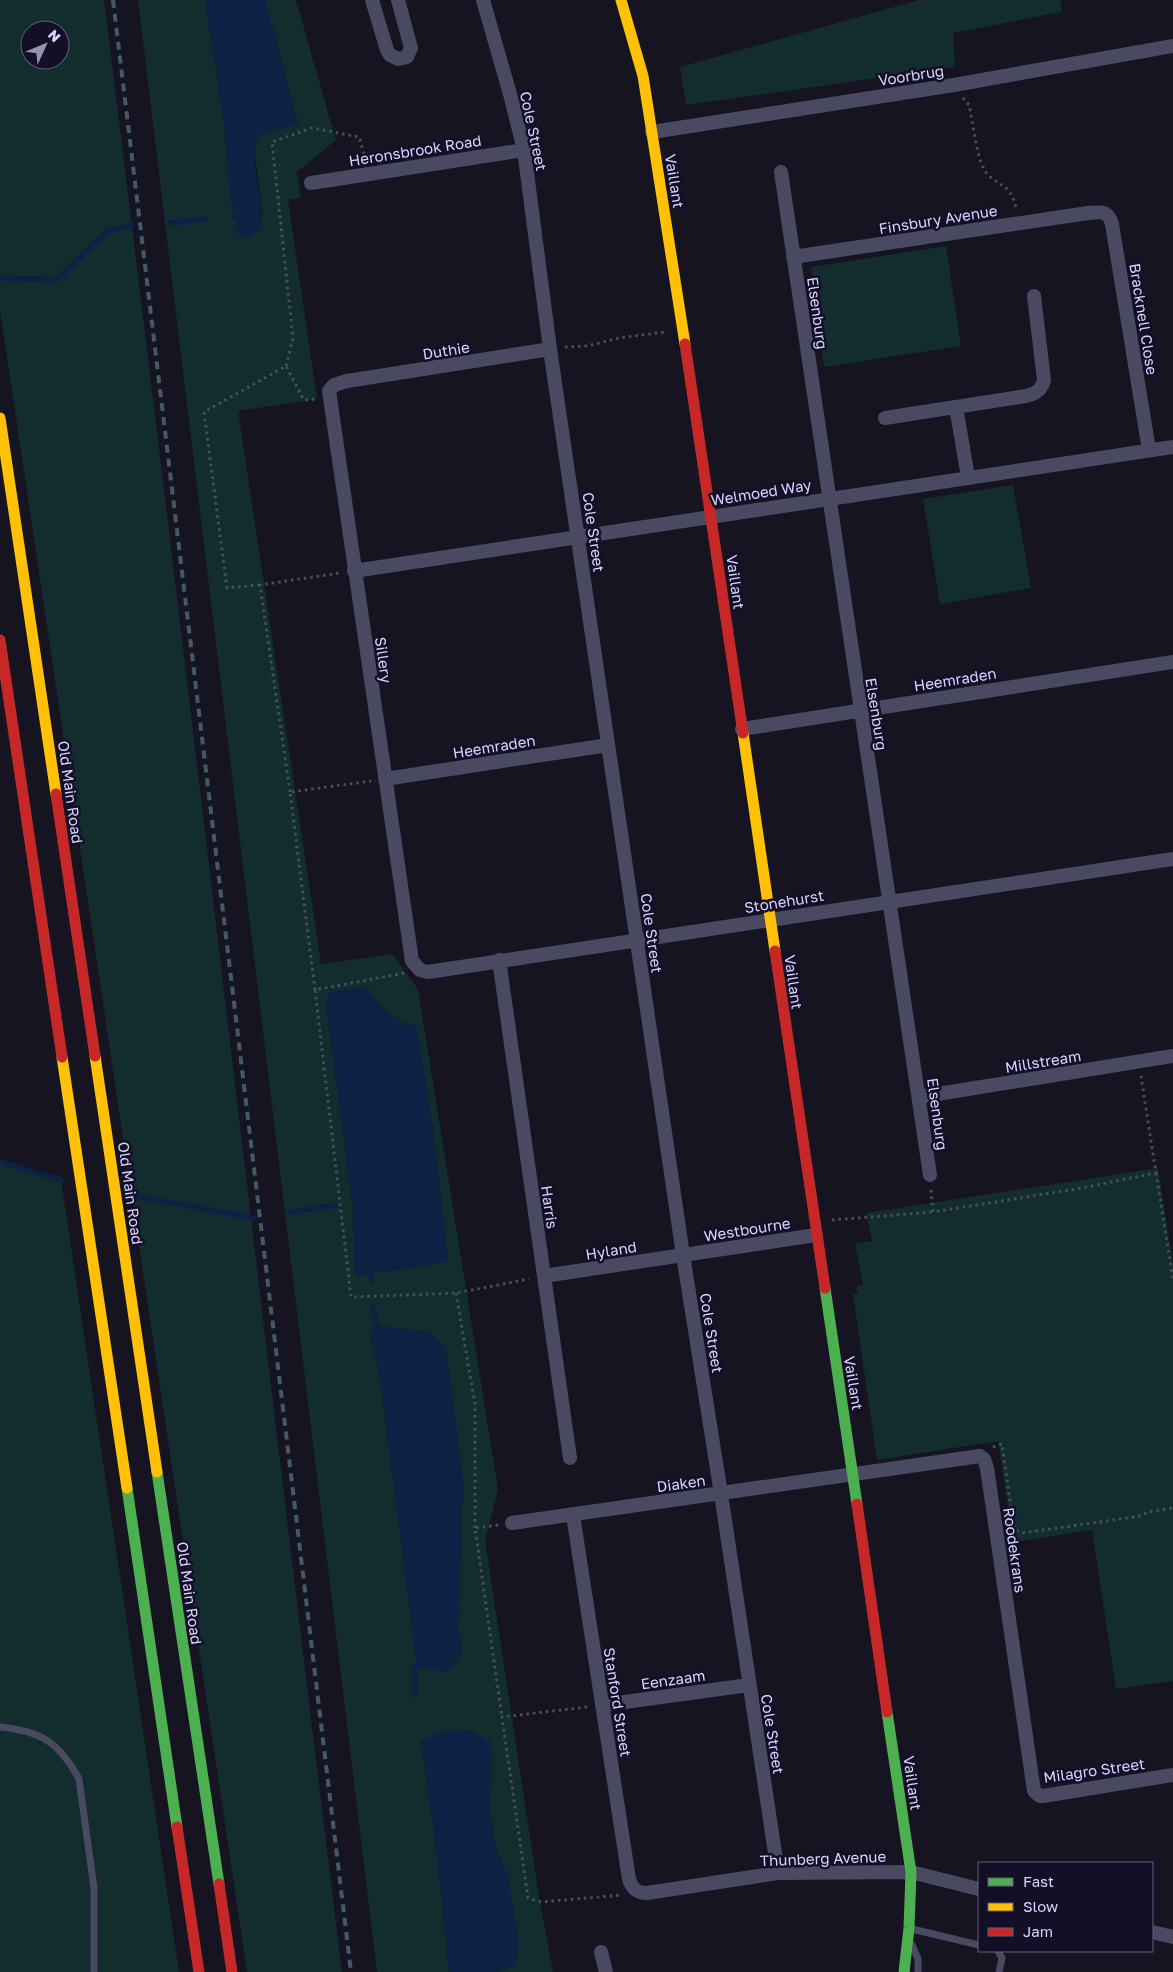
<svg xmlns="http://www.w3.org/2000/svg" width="1173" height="1972" font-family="'Golos Text',sans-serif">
<rect width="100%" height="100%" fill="#161421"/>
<path fill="#132c2d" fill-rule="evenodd" d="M0,0H104C186,657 261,1315 342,1972H247L0,310ZM30,30H60V60H30Z
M138,0H205L223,114L232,206L235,211L263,217L254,147L258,135L298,123L265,0H296L336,140L297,172L301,198L288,200L317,399L238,411L321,964L392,954L418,989L498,1489L485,1540L539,1897L553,1972H493L515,1966L509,1880L495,1846L490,1810L491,1742L420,1740C434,1817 442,1894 449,1972H377ZM366,987L388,1014L416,1027L433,1130L448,1261L355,1276L353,1209L326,1002ZM376,1326L430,1332L446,1348L463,1481L458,1631L462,1652L417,1664L379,1370L370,1334Z
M919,0H1060L1062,12L953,33L955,67L686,105L680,67Z
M946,246L961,346L824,367L811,267Z
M1013,485L1031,588L940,604L923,499Z
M0,1162L61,1180L179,1972H0Z
M1158,1168L1173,1265V1681L1116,1689L1092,1530L1014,1542L998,1441L877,1460L853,1294L858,1293L856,1286L863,1285L855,1244L872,1241L866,1213Z"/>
<path fill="#0d2144" d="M205,0H265L298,123L258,135C247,165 267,199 261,230L245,239L237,233L236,220L232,219L231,214L235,211L232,207L223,114Z
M367,987L388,1014L416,1027L433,1130L448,1262L355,1276L353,1209L326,1003L330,992Z
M376,1326L430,1332L446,1348L463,1481L458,1631L462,1652L448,1672L431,1670L417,1665L379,1370L370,1334Z
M470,1730L491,1742L490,1810L495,1846L509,1880L519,1945L515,1966L493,1972H449C442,1894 434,1817 420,1740L448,1731Z"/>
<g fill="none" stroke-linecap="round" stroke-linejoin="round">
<path stroke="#0d2144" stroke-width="5.5" d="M170,223L205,219
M1,278L56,280L107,231L132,225
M0,1162L61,1180
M139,1197L255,1218
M289,1212L337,1205
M370,1268L372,1281
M373,1307L376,1326
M415,1695L414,1669L417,1665"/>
<path stroke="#44505f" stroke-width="3" stroke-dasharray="2.5 4" stroke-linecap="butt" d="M963,98L969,105C973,122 976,153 983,167C992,187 1010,179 1016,208
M565,347L587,346L619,338L665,332
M286,366L293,338L272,142L312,128L359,137L366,160
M260,585L227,588L204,412L286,366L304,400L316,399
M290,792L260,585L340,573
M404,973L315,990L351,1297L456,1293L529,1279
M315,990L290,792L371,781
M1156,1173L1173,1279
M931,1190L933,1212L1082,1188L1156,1173L1141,1076
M832,1220L933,1212
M456,1293L475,1404V1528
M993,1447L1002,1444L1013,1523L1016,1530L1022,1533L1141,1516L1148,1512L1173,1508
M498,1525L475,1528L502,1717
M587,1707L502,1717L528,1898L541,1902L621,1895"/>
<path stroke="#4a4962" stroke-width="7" d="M0,1727C41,1731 59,1742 79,1779L94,1888V1972
M912,1929L979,1945
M912,1945L918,1959V1972
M998,1951L1002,1958L999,1972"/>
<path stroke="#4a4962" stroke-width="14" d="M372,0L387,50L390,55L398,59L407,57L411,48L398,0
M483,0L510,94L524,150L550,349L683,1255L721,1494L778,1873
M652,132L954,85L1173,46
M781,172L930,1175
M311,183L524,150
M793,257L1088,213C1101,212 1108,210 1112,224L1149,450
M550,349L347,381L334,385L329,391L411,954L412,961L420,970L428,972L1173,859
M956,407L968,477
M885,418L1026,396C1036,394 1042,390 1044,380L1034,296
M354,571L1173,447
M742,729L1173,662
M385,779L608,745
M499,960L570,1458
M919,1097L1173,1056
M544,1276L816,1235
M573,1515L629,1879C632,1889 637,1893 647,1893L778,1873L911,1872L979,1889
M512,1523L980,1456L984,1459L987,1468L1034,1791L1040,1796H1043L1173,1775
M603,1705L749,1685
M1152,1932L1173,1937
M601,1952L606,1972"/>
<path stroke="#4caf50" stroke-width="11" d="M825,1288L857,1504
M157,1472L219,1884
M127,1488L177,1827
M887,1712L911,1872L909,1928L904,1972"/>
<path stroke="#ffc107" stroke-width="11" d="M621,0L643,76L685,344
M0,418L56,794
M743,733L775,951
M95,1056L157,1472
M62,1057L127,1488"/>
<path stroke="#c62828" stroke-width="11" d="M685,344L743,733
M0,640L62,1057
M56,794L95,1056
M775,951L825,1288
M857,1504L887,1712
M177,1827L199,1972
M219,1884L232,1972"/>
<path stroke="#43596b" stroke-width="4" stroke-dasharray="8 6" stroke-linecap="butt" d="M113,0L351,1972"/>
</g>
<g text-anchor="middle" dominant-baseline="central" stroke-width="5" stroke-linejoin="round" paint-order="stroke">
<g font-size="15" fill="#d9d4ff" stroke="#130f26">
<text transform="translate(911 75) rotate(-9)">Voorbrug</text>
<text transform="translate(534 131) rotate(78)">Cole Street</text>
<text transform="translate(415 150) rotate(-9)">Heronsbrook Road</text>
<text transform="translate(675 181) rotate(81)">Vaillant</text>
<text transform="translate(938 219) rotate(-9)">Finsbury Avenue</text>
<text transform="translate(818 313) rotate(82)">Elsenburg</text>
<text transform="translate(1144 319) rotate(81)">Bracknell Close</text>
<text transform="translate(446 350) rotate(-9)">Duthie</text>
<text transform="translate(761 492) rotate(-9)">Welmoed Way</text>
<text transform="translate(594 532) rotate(82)">Cole Street</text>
<text transform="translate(736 582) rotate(82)">Vaillant</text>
<text transform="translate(384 660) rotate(82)">Sillery</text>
<text transform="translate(955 679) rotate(-9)">Heemraden</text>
<text transform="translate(877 714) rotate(81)">Elsenburg</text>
<text transform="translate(494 746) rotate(-9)">Heemraden</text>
<text transform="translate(71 792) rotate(82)">Old Main Road</text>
<text transform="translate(784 901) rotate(-9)">Stonehurst</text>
<text transform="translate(652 933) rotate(82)">Cole Street</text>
<text transform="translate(794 982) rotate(82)">Vaillant</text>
<text transform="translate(1043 1061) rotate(-9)">Millstream</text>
<text transform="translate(938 1114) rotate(82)">Elsenburg</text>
<text transform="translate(131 1193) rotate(82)">Old Main Road</text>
<text transform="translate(550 1207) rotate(82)">Harris</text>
<text transform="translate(747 1229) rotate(-9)">Westbourne</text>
<text transform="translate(611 1250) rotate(-9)">Hyland</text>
<text transform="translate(712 1333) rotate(81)">Cole Street</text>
<text transform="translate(854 1383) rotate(81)">Vaillant</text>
<text transform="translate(681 1483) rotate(-8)">Diaken</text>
<text transform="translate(1015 1550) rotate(82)">Roodekrans</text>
<text transform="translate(190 1593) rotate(82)">Old Main Road</text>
<text transform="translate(673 1679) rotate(-8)">Eenzaam</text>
<text transform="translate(618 1702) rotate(81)">Stanford Street</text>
<text transform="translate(773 1734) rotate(81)">Cole Street</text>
<text transform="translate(1094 1770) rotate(-8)">Milagro Street</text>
<text transform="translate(913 1783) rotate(82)">Vaillant</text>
<text transform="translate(823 1858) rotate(-2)">Thunberg Avenue</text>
</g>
</g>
<rect x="978" y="1862" width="175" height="90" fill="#130f26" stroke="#625e7d"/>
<rect x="988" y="1878" width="25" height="8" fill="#4caf50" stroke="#625e7d"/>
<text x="1023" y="1887" font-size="15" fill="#d9d4ff">Fast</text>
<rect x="988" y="1903" width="25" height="8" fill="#ffc107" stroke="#625e7d"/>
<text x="1023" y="1912" font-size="15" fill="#d9d4ff">Slow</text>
<rect x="988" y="1928" width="25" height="8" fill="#c62828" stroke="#625e7d"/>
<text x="1023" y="1937" font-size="15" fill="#d9d4ff">Jam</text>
<g transform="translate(45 45) rotate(46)"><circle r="24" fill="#130f26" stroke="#625e7d"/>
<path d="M0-4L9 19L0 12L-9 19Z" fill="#9591b1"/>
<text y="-8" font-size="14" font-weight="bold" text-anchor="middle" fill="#d9d4ff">N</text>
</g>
</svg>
